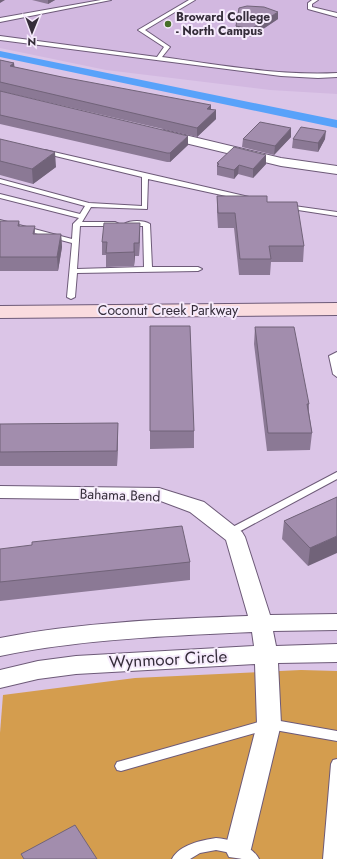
<svg xmlns="http://www.w3.org/2000/svg" width="337" height="859" font-family="Jost,sans-serif">
<rect width="100%" height="100%" fill="#dbc5e7"/>
<path fill="#d2b8e0" d="M0,0H337V94L270,90L106,70L0,48Z"/>
<path fill="#d49d4e" d="M301,670L337,671V859H0V733L3,695L135,678Z"/>
<g fill="none" stroke-linecap="round" stroke-linejoin="round">
<path fill="#58a2fa" fill-rule="evenodd" d="M0,51L337,120V128L0,57Z"/>
<defs>
<path id="service" d="M101,0H111L0,22V18Z
M189,0H195L145,30L170,47L162,57C220,65 279,76 337,73V77L318,78L281,76L0,40V36L157,57L164,47L138,30Z
M312,0H318L312,4V7L337,13V17L308,9V3Z
M45,150L249,197L252,199L249,201L148,179L147,209L91,207L82,222H115L119,224L115,226H80L77,269L144,267L143,226H128L124,224C130,220 144,220 150,224L152,267H198L202,269L198,271L77,273L75,297L71,299L67,297L72,243L0,224V220L72,239L73,224L79,218L0,198V194L80,214L85,206L0,183V179L89,203L142,206V177L43,153V151Z
M287,205L337,212V216L285,208L284,207Z
M337,352V377L333,374L329,356Z
M337,472V479L233,535H225L224,533L225,531Z
M269,719L337,731V741L269,729L121,771L117,770L115,766L117,762L121,761Z
M337,759V859H323L331,764L333,760Z
M216,838C230,839 252,845 259,859H242L231,853L216,850L200,853L190,859H172C179,845 202,840 216,838Z"/>
<path id="minor" d="M164,130L281,158L337,166V174L281,166L160,137L158,134Z
M0,486L159,488L204,502L242,532L245,537L270,615L337,614V630L273,631L276,646L337,644V662L278,663L281,724L251,849L247,857L243,859L229,857L225,849L257,724L255,664L76,674L38,679L0,688V670L38,661L76,656L254,646L252,632C168,636 82,639 0,656V638C81,622 166,619 248,616L226,540L190,512L158,500L0,498Z"/>
<path id="secondary" d="M337,303V315L0,318V306Z"/>
</defs>
<use href="#service" stroke="#6d5a78" stroke-width="2"/>
<use href="#minor" stroke="#6d5a78" stroke-width="2"/>
<use href="#secondary" stroke="#6d5a78" stroke-width="2"/>
<use href="#service" fill="#fff" fill-rule="evenodd"/>
<use href="#minor" fill="#fff" fill-rule="evenodd"/>
<use href="#secondary" fill="#fadcdf" fill-rule="evenodd"/>
</g>
<path fill="#8b7995" d="M32,0H55L48,4Z
M278,19L251,37L236,33V26Z
M0,60L14,63V67L211,109L216,119L197,137L0,91Z
M0,91L188,145L170,162H167L0,124Z
M291,137L274,155L242,147L243,139Z
M0,139L56,167L33,184L0,175Z
M293,139H325L318,152L292,148Z
M266,155V164L253,178L238,174L234,179L217,175V163Z
M217,196L267,202L304,246L303,262H271L270,275H239L234,228H218L217,212Z
M0,221H19L20,226H35V234H61L62,247L58,271H0Z
M140,223L139,256H135L134,266L106,267V255H102V242Z
M255,327L309,404V412L312,433L310,450L267,451L254,344Z
M0,424L118,438L117,466H0Z
M150,431H194V448L150,449Z
M337,497L308,566L282,539L284,521Z
M0,549L190,562V580L0,601Z"/>
<path fill="#716379" d="M0,0H5L0,3Z
M48,0H55L48,4Z
M278,12V19L251,37V29Z
M14,63L15,71L10,66Z
M211,105V114L207,109Z
M216,110V119L197,137V128Z
M291,128V137L274,155L275,146Z
M326,131L325,139L318,152V143Z
M188,136V145L170,162V153Z
M55,152L56,167L33,184L32,169Z
M266,155V164L253,178V169Z
M239,165L238,174L234,179V170Z
M140,223V236L139,256V243Z
M61,234L62,247L58,271L57,257Z
M134,243L135,256L134,266Z
M118,423V438L117,466V451Z
M337,536V553L308,566L310,548Z"/>
<path fill="#a28dad" stroke="#716379" d="M247,6L264,7L278,12L251,29L236,26L239,8Z
M0,60L14,63L10,66L62,77L211,105L207,109L216,110L197,128L0,82Z
M0,91L188,136L170,153H167L0,115Z
M260,122L291,128L275,146L243,139Z
M301,127L326,131L318,143L293,139Z
M0,139L55,152L32,169L0,161Z
M234,147L266,155L253,169L239,165L234,170L217,166L219,164L217,163Z
M217,196H267V202H297L304,246H269L271,259H240L235,213H218Z
M0,221H19L18,226H35L33,234H61L57,257H0Z
M104,223H140L139,243H134V252L106,253L107,242H102Z
M150,326H190L194,431H150Z
M255,327H294L309,404H307L312,433H268Z
M118,423L117,451L0,452V424Z
M337,497V536L310,548L284,521Z
M182,526L190,562L0,582V549L32,545V542Z
M75,825L97,859H24L21,854Z"/>
<circle fill="#476f2a" stroke="#f6ebfc" stroke-width="1.5" cx="168" cy="24" r="4"/>
<g text-anchor="middle" dominant-baseline="central" stroke-width="4" stroke-linejoin="round" paint-order="stroke">
<g font-size="12" font-weight="bold" fill="#352d3a" stroke="#f6ebfc" text-anchor="start">
<text x="176" y="17">Broward College<tspan x="176" dy="14">- North Campus</tspan></text>
</g>
<g font-size="14" fill="#352d3a" stroke="#f6ebfc">
<text x="168" y="310">Coconut Creek Parkway</text>
<text transform="translate(120 495) rotate(2)">Bahama Bend</text>
</g>
<g font-size="17" fill="#352d3a" stroke="#f6ebfc">
<text transform="translate(168 659) rotate(-3)">Wynmoor Circle</text>
</g>
</g>
<g transform="translate(32 32) rotate(181)" stroke="#f6ebfc" stroke-width="3" paint-order="stroke">
<path d="M0-3L7 15L0 10L-7 15Z" fill="#352d3a"/>
<text y="-6" font-size="11" font-weight="bold" text-anchor="middle" fill="#352d3a">N</text>
</g>
</svg>
